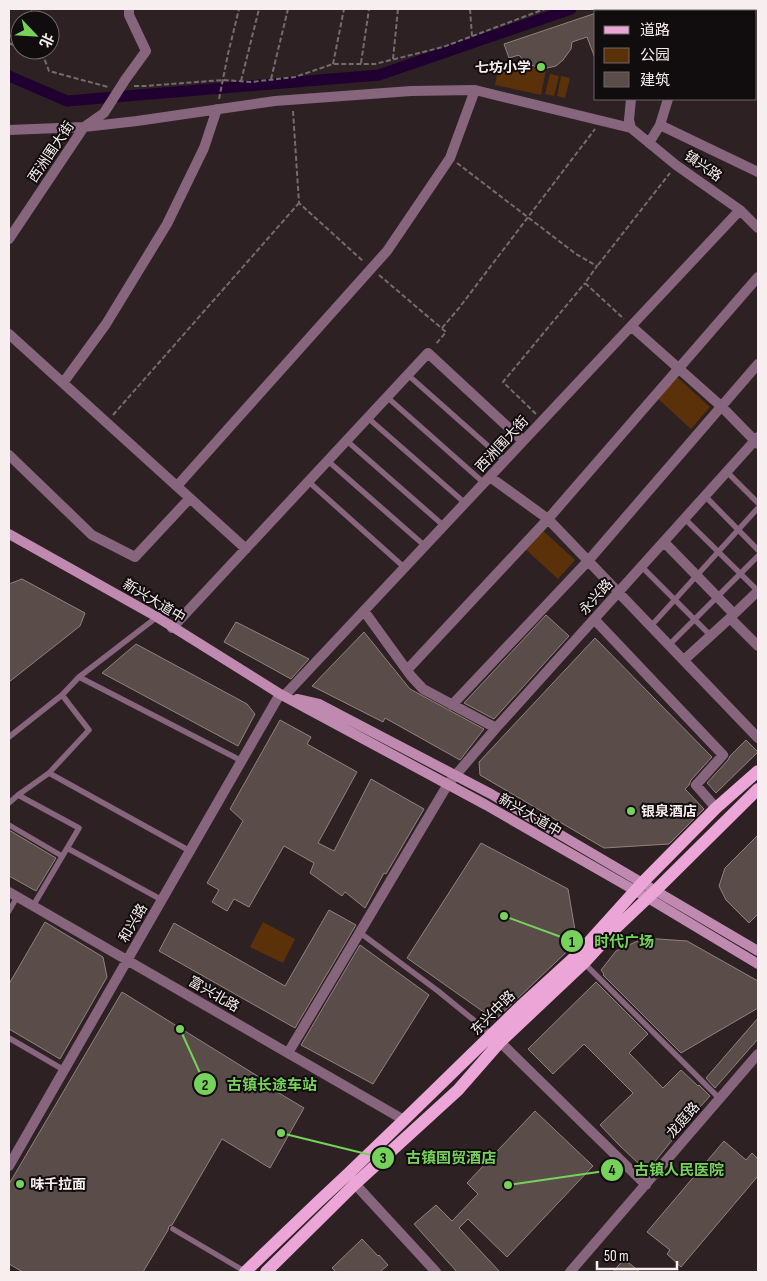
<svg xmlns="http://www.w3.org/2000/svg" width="767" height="1281" font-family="'Sofia Sans Condensed','Noto Sans SC',sans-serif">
<rect width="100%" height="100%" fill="#2d2123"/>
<path fill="#5a3109" d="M500,61L546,70L541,95L495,85Z
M550,74L559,76L554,96L545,94Z
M561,76L570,78L565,98L557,96Z
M676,376L710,407L691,429L656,397Z
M539,527L575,560L558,579L522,546Z
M263,922L295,939L283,963L250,947Z"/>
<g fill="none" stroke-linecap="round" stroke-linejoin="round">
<path stroke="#1f0031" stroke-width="11" d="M9,76L67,101L379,75L571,9"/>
</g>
<path fill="#5a4c49" stroke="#92827f" d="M596,13V58H595L587,37L572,42L571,49L563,60L556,66L547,68H540L531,65L523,60L519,55L509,58L504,44Z
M22,579L85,613L80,626L9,682V584Z
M546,615L569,636L494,719L464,703Z
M236,622L309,659L291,679L224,642Z
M364,632L410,689L484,729L460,760L385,718L383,722L312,686Z
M595,638L712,757L691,780L689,785L685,789L704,809L669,844L604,848L480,775L479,762Z
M136,644L247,704L255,714L238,746L102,673Z
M280,720L311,737L307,744L357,772L318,843L334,851L371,779L424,809L386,874L384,873L365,908L345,892L342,896L310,873L314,863L284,846L249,907L234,899L227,911L212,902L219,890L207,883L243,821L230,809Z
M746,740L758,752L716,793L707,783L728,760L730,756Z
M9,830L56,858L36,891L9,876Z
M758,835V914L749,923L726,900L719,886L725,868Z
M481,843L568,889L577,942L495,1020L407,958Z
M329,910L356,925L295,1028L159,951L174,923L285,986Z
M45,922L103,957L107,977L60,1059L9,1029V984Z
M644,938L687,941L758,981V1008L681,1053L603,975L604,974L601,970L616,951Z
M360,945L429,995L373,1084L301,1045Z
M596,982L648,1034L629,1053L663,1088L681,1070L698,1086L699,1085L710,1096L672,1138L673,1139L649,1169L640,1165L618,1144L600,1125L633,1093L584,1044L553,1074L528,1049Z
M122,992L259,1077L257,1080L304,1108L270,1168L222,1139L172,1225L169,1226L168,1230L143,1272H23L9,1264V1184Z
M758,1018V1039L715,1088L706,1078Z
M535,1111L593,1166L507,1257L468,1219L459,1228L500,1272H457L414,1224L436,1205L452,1221L478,1194L467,1183Z
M724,1141L746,1160L752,1153L758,1159V1176L681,1267L667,1254L670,1250L647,1232Z
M362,1239L378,1256L379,1255L388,1265L380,1272H336L332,1268Z
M624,1259L640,1272H613Z"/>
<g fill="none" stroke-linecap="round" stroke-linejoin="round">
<path stroke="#766b6d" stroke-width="2" stroke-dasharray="5 2.5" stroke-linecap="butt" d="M470,9L472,36
M24,20L34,9
M9,38L20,24
M9,43L20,48
M25,50L44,58L49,71L108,87
M393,59L398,9
M361,63L369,9
M333,64L344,9
M271,79L288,9
M241,81L259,9
M134,86H145L223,80L251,82L295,77L333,64H375L443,47L545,9
M219,99L228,54L239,9
M293,111L299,203L364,262
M457,163L576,254L597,266L585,283L624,319
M598,265L670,173
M379,275L446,332L435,345
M442,328L459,308L595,129
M536,414L503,382L585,283
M113,415L299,203"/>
<path stroke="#87657d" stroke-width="5.5" d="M408,375L505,461
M387,397L484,483
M368,418L465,503
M347,441L444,526
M328,461L425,546
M727,472L758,503
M309,482L405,568
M705,496L758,550
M685,519L758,591
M642,567L711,636
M651,626L758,508
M669,645L758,556
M79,677L242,761
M9,737L62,695L79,677L157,617
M49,773L190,851
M18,795L79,828L33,906
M9,803L18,795L49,773L89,730L62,695
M9,825L62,856
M67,848L162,900
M9,911L17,897
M359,932L438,991L492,1035
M584,963L720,1099
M9,1038L64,1070
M173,1229L246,1272"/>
<path stroke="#87657d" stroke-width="10" d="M623,9V11
M692,11V9
M660,125L758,172
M631,128L629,120L631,99
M9,130L84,127L137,121L275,101L411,91L475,90L631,128L676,165L740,210L758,228
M649,143L660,125L668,99
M9,239L84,127L104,113L125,80L146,51L129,15V9
M631,326L722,407L758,444
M9,334L246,549
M63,383L106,324L167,224L204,148L217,109
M9,455L92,535L135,557L190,498
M490,477L548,519L758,738
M177,486L387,251L450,158L475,90
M664,542L734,614L730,618L758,646
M364,611L411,676L423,689L496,728
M734,614L758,591
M594,619L723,755L696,785L716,808
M172,628L428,353L523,441
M684,660L730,618
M407,670L548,519L758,277
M284,696L740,210
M452,705L588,561L758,364
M9,892L404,1120
M500,1042L646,1185
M288,1053L448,784L496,728L758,437
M9,1166L280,694
M355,1184L436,1272
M570,1272L758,1054"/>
<path stroke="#bf89b0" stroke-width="10" d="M9,534L157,617L280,694L486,805L648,898L758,964
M297,699L319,704L491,794L758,951"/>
<path stroke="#eba5d7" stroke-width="12" d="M245,1272L319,1201L348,1174L404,1120L521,1006L578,954L642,883L716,808L758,771
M266,1272L355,1184L458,1090L500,1042L584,963L617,927L655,891L758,789"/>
</g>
<g fill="#76d25a" stroke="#110c0d" stroke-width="2">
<circle cx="541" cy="67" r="5"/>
<circle cx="631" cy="811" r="5"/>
<circle cx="20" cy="1184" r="5"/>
</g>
<g text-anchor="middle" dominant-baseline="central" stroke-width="4" stroke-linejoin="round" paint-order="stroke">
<g font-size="14" font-weight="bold" fill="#f7eeef" stroke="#110c0d" text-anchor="start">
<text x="531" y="67" text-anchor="end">七坊小学</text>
<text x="641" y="811">银泉酒店</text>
<text x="30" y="1184">味千拉面</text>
</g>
<g font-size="14" fill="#f7eeef" stroke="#110c0d">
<text transform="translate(51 152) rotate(-56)">西洲围大街</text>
<text transform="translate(703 166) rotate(35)">镇兴路</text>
<text transform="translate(502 444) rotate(-47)">西洲围大街</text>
<text transform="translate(596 597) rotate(-48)">永兴路</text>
<text transform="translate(154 601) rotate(31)">新兴大道中</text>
<text transform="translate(530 815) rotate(30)">新兴大道中</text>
<text transform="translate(133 923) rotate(-60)">和兴路</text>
<text transform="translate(214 994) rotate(30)">富兴北路</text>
<text transform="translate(493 1013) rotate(-45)">东兴中路</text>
<text transform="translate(683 1120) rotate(-49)">龙庭路</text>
</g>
</g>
<path fill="none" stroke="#76d25a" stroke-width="2" d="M504 916L572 941M180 1029L205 1084M281 1133L383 1158M508 1185L612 1170"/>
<g fill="#76d25a" stroke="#110c0d" stroke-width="2">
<circle cx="504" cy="916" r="5"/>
<circle cx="180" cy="1029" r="5"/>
<circle cx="281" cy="1133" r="5"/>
<circle cx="508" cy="1185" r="5"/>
<circle cx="572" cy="941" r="12"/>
<circle cx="205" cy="1084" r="12"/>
<circle cx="383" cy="1158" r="12"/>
<circle cx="612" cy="1170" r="12"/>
</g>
<g font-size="15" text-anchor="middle" font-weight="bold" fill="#111">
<text x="572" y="947">1</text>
<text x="205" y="1090">2</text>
<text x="383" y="1163">3</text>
<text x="612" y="1175">4</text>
</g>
<g font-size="15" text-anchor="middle" font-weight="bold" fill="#76d25a" stroke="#110c0d" stroke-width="4" stroke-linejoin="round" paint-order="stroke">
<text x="624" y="947">时代广场</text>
<text x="272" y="1090">古镇长途车站</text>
<text x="451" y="1163">古镇国贸酒店</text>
<text x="679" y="1175">古镇人民医院</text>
</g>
<rect width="767" height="1281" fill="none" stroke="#f7eeef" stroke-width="20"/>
<rect x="594" y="10" width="162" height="90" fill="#110c0d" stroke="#6d6667"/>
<rect x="604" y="26" width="25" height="8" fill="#eba5d7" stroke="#6d6667"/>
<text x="640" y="35" font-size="15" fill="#f7eeef">道路</text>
<rect x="604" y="48" width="25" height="15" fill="#5a3109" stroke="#6d6667"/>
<text x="640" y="60" font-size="15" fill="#f7eeef">公园</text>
<rect x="604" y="72" width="25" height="15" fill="#5a4c49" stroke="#6d6667"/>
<text x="640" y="85" font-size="15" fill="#f7eeef">建筑</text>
<g transform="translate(35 35) rotate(115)"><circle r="24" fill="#110c0d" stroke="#6d6667"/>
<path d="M0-4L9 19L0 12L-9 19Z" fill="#76d25a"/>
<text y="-8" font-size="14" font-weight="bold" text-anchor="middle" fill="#f7eeef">北</text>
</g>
<path d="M597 1261v8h80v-8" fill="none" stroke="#f7eeef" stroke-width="2.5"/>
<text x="604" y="1261" font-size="15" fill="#f7eeef" stroke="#110c0d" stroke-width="4" paint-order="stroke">50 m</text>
</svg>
